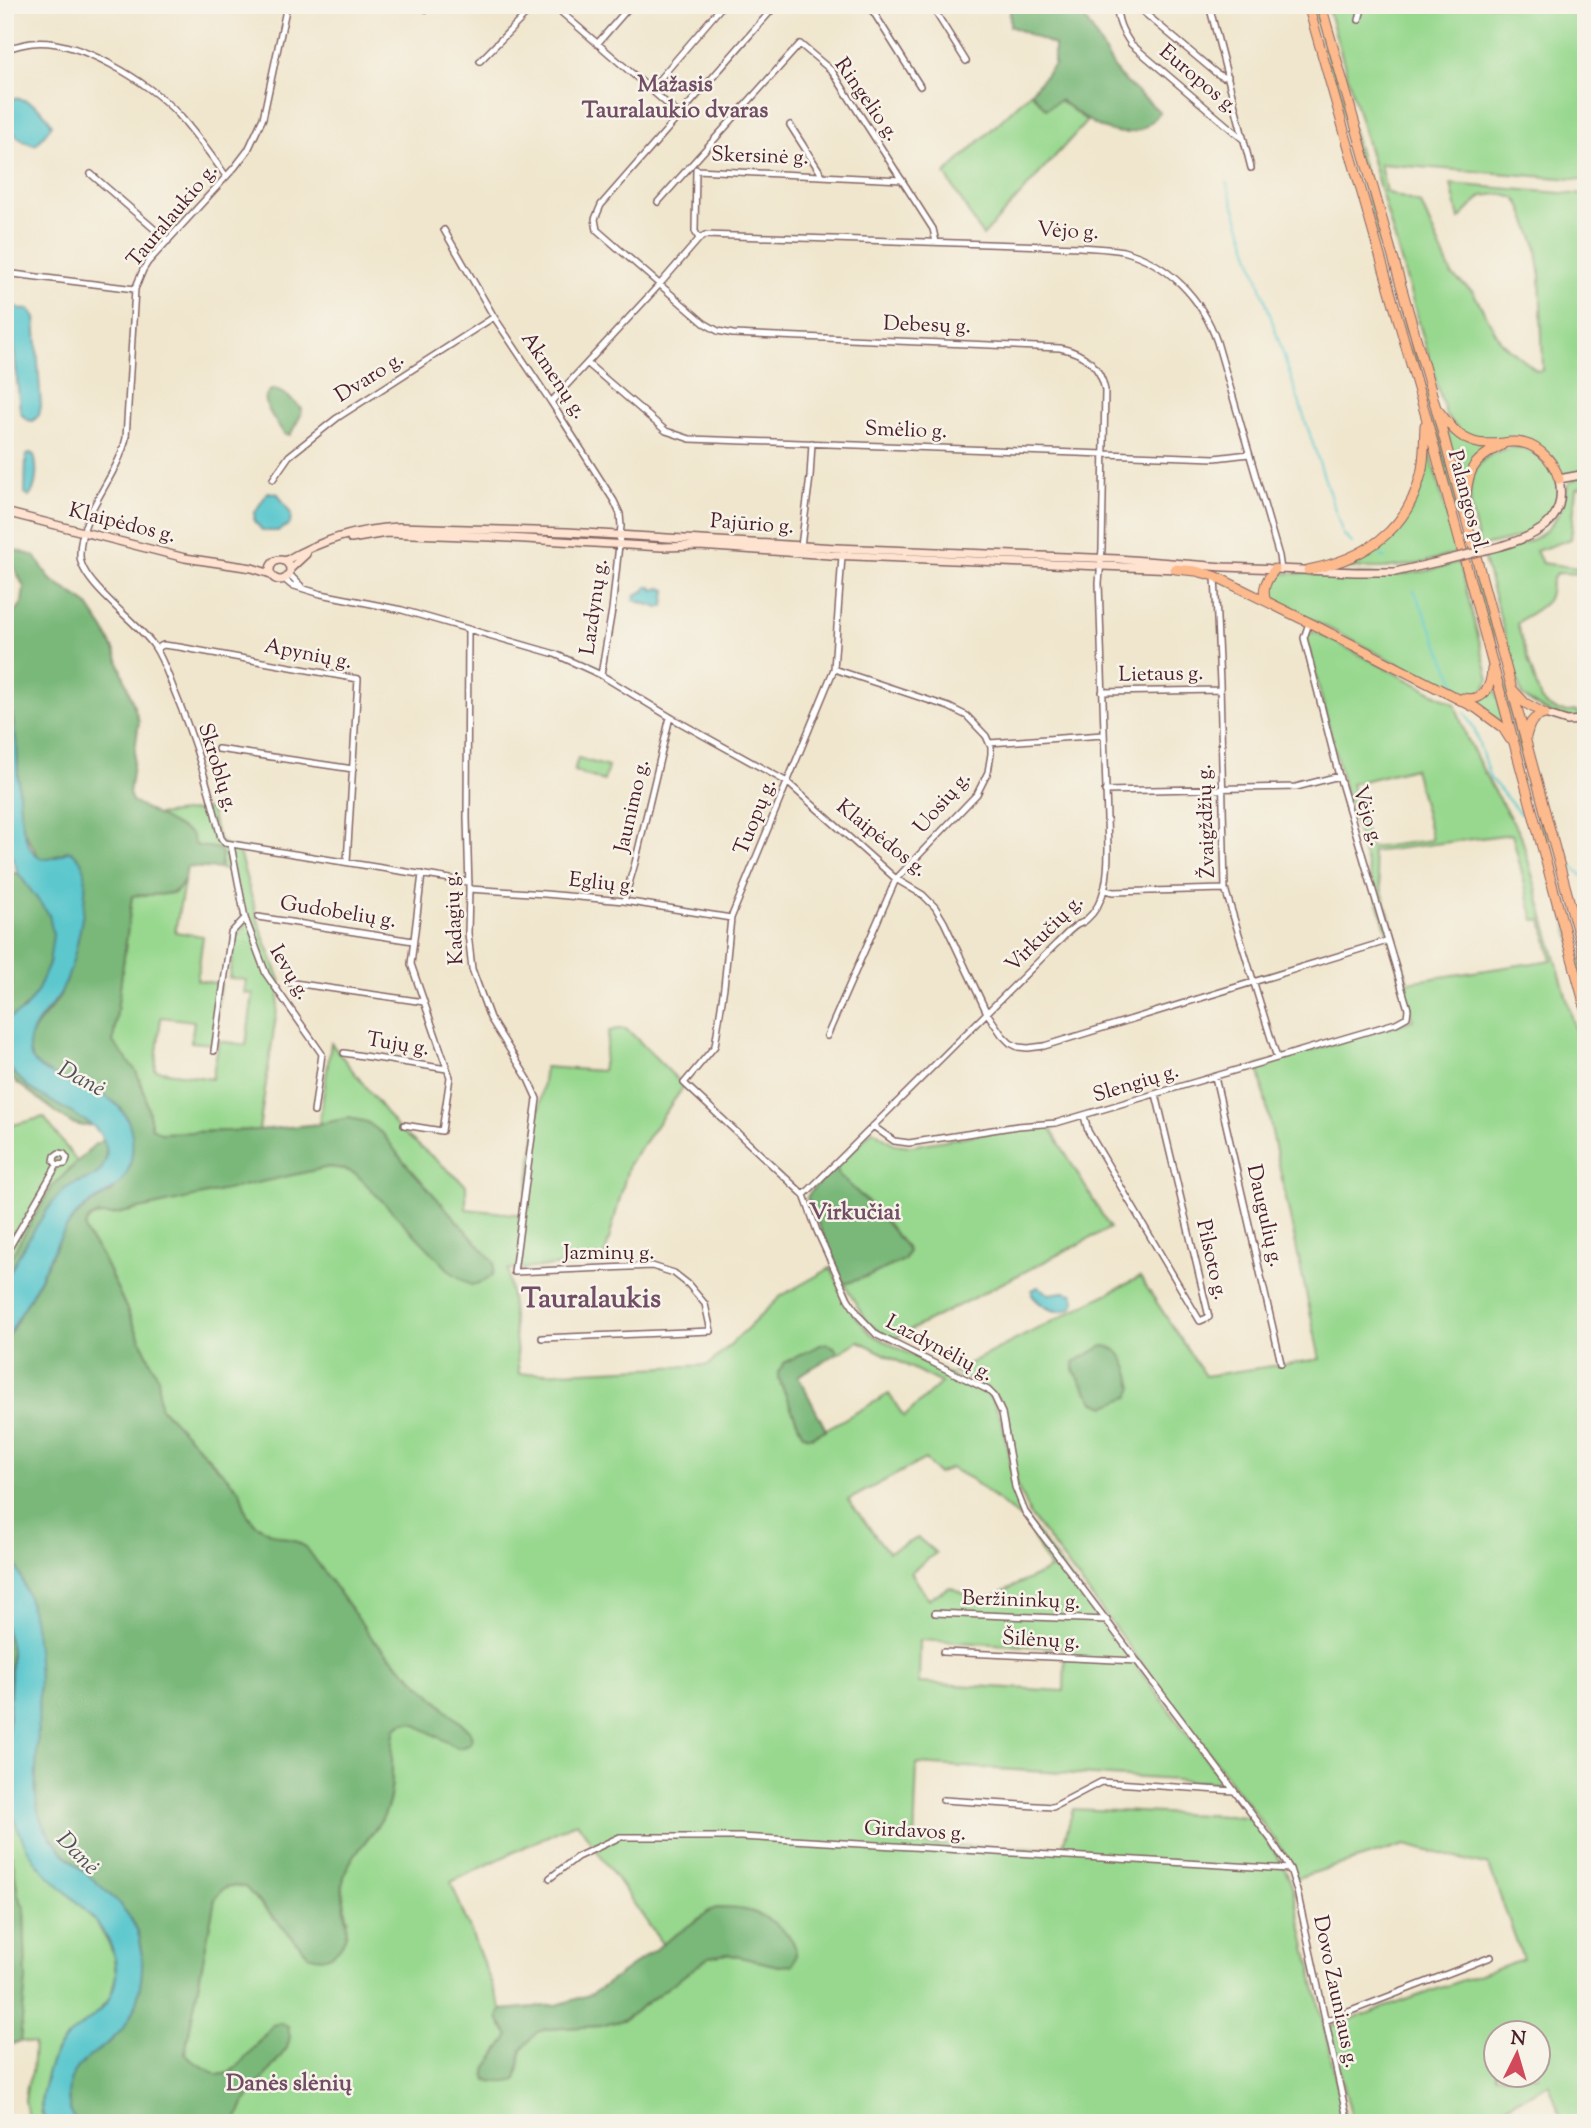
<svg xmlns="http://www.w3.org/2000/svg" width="1591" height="2128" font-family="'Sorts Mill Goudy',serif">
<rect width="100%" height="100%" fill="#f7f3e8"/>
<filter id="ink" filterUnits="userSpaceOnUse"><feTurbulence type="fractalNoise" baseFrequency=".0143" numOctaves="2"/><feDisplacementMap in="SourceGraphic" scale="14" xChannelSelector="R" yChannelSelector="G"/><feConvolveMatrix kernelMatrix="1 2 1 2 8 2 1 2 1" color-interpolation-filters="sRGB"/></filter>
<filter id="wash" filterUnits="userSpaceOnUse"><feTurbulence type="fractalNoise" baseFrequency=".00686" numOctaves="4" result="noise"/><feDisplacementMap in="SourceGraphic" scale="28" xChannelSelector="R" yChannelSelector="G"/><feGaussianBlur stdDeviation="1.57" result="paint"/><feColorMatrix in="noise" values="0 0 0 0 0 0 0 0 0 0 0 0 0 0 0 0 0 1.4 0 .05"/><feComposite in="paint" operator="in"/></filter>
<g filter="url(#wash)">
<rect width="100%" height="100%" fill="#f0e6cd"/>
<path fill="#97d88e" stroke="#707c5c" stroke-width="2" fill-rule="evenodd" d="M1312,5H1317L1439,433L1586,981V996L1414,358Z
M1327,5H1586V180L1380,164L1386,192L1421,204L1452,275L1473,292L1501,342L1537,371L1543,370L1540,271L1536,244L1520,204L1515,198L1500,194L1482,196L1459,219L1451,184L1586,195V471L1567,475L1563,473L1555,460L1542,448L1488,442L1465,436L1446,416Z
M1031,92L1046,109L1059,100L1087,121L983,236L945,174Z
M1445,426L1492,447L1462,490Z
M1428,445L1457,553L1418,564L1383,568H1334C1344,564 1355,561 1365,555C1405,534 1427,489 1428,445Z
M1514,447C1558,454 1575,500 1537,528C1522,539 1498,542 1480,547C1469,503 1455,458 1514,447Z
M1586,477V486L1576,488L1571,539L1536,551L1542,563L1586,569V574L1557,573C1549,581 1552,590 1548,599C1542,609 1525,615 1517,624L1541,700C1550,710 1561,714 1575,711L1579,713L1581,718C1558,721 1540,708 1522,696L1483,556C1531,541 1557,540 1568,484L1576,478Z
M1459,562L1489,679L1482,692L1467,697L1451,691L1277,602C1266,591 1269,581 1281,573L1396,575L1427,571Z
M1309,632L1318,633L1455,704L1467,738L1492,788L1521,835L1586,1067V2123H1563L1549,2084L1473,2123H1353L1329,2027L1523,1959L1489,1866L1405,1845L1296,1878L1289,1860L1277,1843L1030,1515L1018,1488L1002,1404L997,1397L954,1371L1140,1277L1205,1376L1320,1359L1258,1066L1413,1020L1344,787L1307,641V636ZM1414,768L1432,840L1370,848L1351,784ZM1512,834L1534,920H1542L1552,960L1408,982L1371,852ZM1496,2034H1538V2076H1496Z
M1494,682L1504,724L1473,703Z
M578,758L608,767L604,781L574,771Z
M211,809C216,830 213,845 238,849L261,930L281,982L259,1130L160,1133L152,1128L145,1095L113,1042L132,895L175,893L184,883L175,932L203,936L197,980L220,984L213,1044L191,1042L194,1021L161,1017L155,1070L212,1079L219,1041L246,1045L253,994L244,993L246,980L229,978L236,934L245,927L232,870L220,869L222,854L195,845L191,834L157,815Z
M618,1029H626L633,1035L684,1086L629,1164L603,1262L508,1270L519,1374L709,1365L781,1296L831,1268L853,1313L871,1334L987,1394C1010,1415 1008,1482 1022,1513L1224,1783L917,1764L914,1844L1062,1849L1073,1809L1249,1817C1266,1840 1284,1861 1293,1889L1336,2080L1347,2123H236L244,2103L287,2048L273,2025L240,2064L229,2073L218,2075L191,2060L185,2053L215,1899C224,1884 228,1885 245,1887L309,1955L348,1920C345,1907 342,1895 343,1882C346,1851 384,1829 390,1798C395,1775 389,1751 395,1728L404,1723H413L458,1748L472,1740L470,1732L375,1642L295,1541L273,1534L256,1525L247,1514L240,1491L161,1408C157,1398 160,1389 158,1378C139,1337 121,1295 101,1255C97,1247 83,1236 85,1227C88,1213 101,1215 112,1215L329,1167L344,1169L356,1174L400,1157L383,1134L349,1118L319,1124L331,1043L398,1128L466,1185V1209L524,1215L545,1067L602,1071L609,1031ZM859,1341L941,1383L904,1417L889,1394L812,1437L806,1436L802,1433L778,1377V1372L834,1347L838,1353ZM925,1459L938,1474L951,1468L971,1479L1026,1523L1050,1569L981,1602L950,1587L928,1599L911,1572L936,1553L918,1538L888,1552L848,1500ZM920,1640L1065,1648L1064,1691L919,1683ZM577,1822L663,1945L711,1910H744L756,1913L769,1920L789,1935L779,1966L727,1954L709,1957L625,2019L601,2026L546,2029L537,2032L522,2049L518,2072L486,2069L509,2035L502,2027L499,2013L502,2010L451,1882Z
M44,1117L77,1162L51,1188L5,1267V1127Z
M1049,1126L1110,1228L891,1340L867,1322L844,1284L871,1275L904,1260L908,1252L906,1247L873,1207L839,1175L836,1167L873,1130L894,1144L911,1146L998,1131Z
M6,1775L15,1823L67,1893L84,1907L99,1927L110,1946L114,1958L116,1975L111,1996L91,2020L69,2036L54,2054L47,2074L41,2100V2112L46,2123H29L25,2101L27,2086L32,2072L34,2044L20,2041L26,1979L24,1907L18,1895L12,1856L5,1860Z"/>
<path fill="#79b879" stroke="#626c52" stroke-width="2" d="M1010,5H1083V15L1119,76L1160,112C1129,154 1091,124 1060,100L1046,109L1031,92L1054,65V45L1010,26Z
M274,389L286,395L302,409L301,415L290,435H285C277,423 253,396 274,389Z
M5,520L10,527L12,549L35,556L50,579L86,603L105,631L116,654L139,721L129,794L132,801L191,834L195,845L219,849L222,854L220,869L187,867C182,903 161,892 132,896L113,1042L136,1071L145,1095L152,1128L161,1133L259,1130L319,1124L349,1118L367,1122L383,1134L400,1157L493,1261C498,1278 485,1282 471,1285L451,1272L356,1174L344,1169L329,1167L112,1215C101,1215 88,1213 85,1227C84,1236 97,1247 101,1255C121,1295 139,1337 158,1378C160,1389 157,1398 161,1408L240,1491L247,1514L256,1525L273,1534L295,1541L306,1547L375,1642L470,1732L472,1740L467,1746L458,1748L413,1723H404L395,1728C388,1756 397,1787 385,1813C374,1836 351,1852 344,1877C337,1903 360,1932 334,1953C326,1959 318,1959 309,1955L245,1887C228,1885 224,1884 215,1899L185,2053L191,2060L218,2075L229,2073L240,2064L273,2025L281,2023L288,2026L290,2037L287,2048L244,2103L236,2123H77C70,2115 68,2104 68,2093C69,2057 108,2052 124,2026C133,2013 139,1996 140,1981C142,1963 144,1944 136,1928C132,1918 124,1911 117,1903C85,1869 50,1852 36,1805L30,1605C23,1581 10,1559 5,1535V1346L10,1333L36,1287L64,1230L77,1215L91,1203L113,1191L129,1166L132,1152V1138L127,1118L121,1108L43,1071C6,1041 49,1020 61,993C64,985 62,970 63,961C64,924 65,888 67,851L49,859H43L38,856L24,831L19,805L17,748L12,714L5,699V627L22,603L24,587L5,549Z
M5,873H18C28,887 43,902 50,917C61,946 40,1006 11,1017L5,1013V992L12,984L9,967L5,966Z
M5,1064L29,1088L92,1125L83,1126L71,1123L12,1079L5,1072Z
M105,1140L106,1149L105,1164L101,1171L93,1177L77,1182L52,1203L22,1250L5,1284V1267L51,1188L95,1144Z
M836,1167L839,1175L873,1207L906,1247L908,1252L904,1260L871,1275L844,1284L807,1198L810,1192Z
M826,1344L834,1347L838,1353L798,1376L826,1430L809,1437L802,1433L778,1377V1372L784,1363L820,1345Z
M1103,1346C1123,1345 1130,1372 1133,1388L1129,1397L1106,1406L1094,1402L1074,1371V1362Z
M5,1625L11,1648L5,1776Z
M12,1855L18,1895L24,1907L26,1979L20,2041L5,2047V1860Z
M717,1908C726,1908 736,1908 745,1910C765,1914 809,1939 792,1965L779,1966L727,1954L709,1957L625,2019L601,2026L546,2029L537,2032L522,2049L516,2080C506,2083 497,2083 487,2080L485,2075L486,2069L509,2035C504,2027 493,2020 502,2010L557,2005L592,1994L711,1910Z"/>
<path fill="#5bc8ce" stroke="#52747c" stroke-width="2" d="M13,98C31,100 43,108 52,125L37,144L34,145L24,141L5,128V101Z
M5,300L22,310L29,309L35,317L41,406L39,415L33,421C25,420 23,417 20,410L12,328L10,321L5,316Z
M30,453L34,455C38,468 37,487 29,497L25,493L26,456Z
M268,492L278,494L291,514L290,524L278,531H263L254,521L255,512Z
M647,587H652L653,590L661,588L666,590L664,606L659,608L634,600L636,595L644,591Z
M5,699C12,714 15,730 17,747C19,768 14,856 45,859C54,860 63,852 71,851C76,855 82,861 84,868C90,893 74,970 61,992C51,1010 30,1024 29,1046C26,1093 142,1069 132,1154C127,1197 98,1190 74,1217C59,1236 49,1260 38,1282C30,1299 19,1316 10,1333L5,1346C5,1327 2,1305 5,1286C8,1269 51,1200 65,1189C76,1180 95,1181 102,1168C112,1152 104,1136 92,1125L29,1088L5,1064V1013L11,1017L24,1010L37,992L49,964L53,934L49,915L18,873L5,840Z
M1038,1287L1049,1294L1064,1292L1073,1294L1075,1300L1073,1307C1057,1316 1043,1308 1032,1295V1290Z
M5,1535C11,1559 25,1580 30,1605C42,1653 39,1703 37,1752C36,1777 32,1803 43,1825C65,1870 135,1896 141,1946C145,1972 139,2006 124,2027C106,2052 69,2058 68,2094C68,2104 70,2115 77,2123H46C40,2110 41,2100 44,2087C48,2068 54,2049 69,2036C90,2016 113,2009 116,1975C119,1924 63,1896 36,1862C28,1851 21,1837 16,1824C0,1772 13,1706 11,1651C11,1642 6,1634 5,1625C4,1617 5,1607 5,1599C5,1577 5,1556 5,1535Z"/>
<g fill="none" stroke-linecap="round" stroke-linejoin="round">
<path stroke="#5bc8ce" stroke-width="2" d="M1226,182L1343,534L1352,543
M1381,556L1385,558
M1414,590L1458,688
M1465,713L1475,731L1490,778L1521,815
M1571,865L1586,879"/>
</g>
</g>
<g filter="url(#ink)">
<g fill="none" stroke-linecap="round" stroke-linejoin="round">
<defs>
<path id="minor" d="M287,5L263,118L248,150L235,167L148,262L143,270L135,289L126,438C117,479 79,512 80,556C81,584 138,622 154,646C163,659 168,675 174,690C194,738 209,788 221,838L225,843L469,882
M553,5L680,115
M776,5L601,205L595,219L597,230L704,323L718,331L733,334L1060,348C1084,353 1100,365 1105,390L1102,549L1099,583L1108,848C1108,873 1107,902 1086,920C1083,923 1081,923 1077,925C1069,930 1063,938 1056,944L804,1195
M869,5L920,86
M931,5L966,61
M1117,5C1117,21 1122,31 1131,44L1244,140
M1135,5L1216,73L1223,77L1228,76
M1209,5L1251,168
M426,9L428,5
M1359,20L1363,5
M597,44L631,5
M5,49C14,47 23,44 32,43C78,38 149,82 179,115C196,134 211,155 226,176
M480,61L535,5
M651,89L723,5
M790,125L822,175
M696,169L695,231L699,239
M697,170L902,180
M91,174L168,241
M658,202L800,44L832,71L933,229L936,242
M444,230L494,317L551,402L614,501L620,514L621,526L612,610L601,675
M5,273L135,289
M588,364L666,431L690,439L1215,458L1249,454
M551,402L660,284L699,239L705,235L1080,247C1094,248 1109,248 1123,251C1168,263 1202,298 1217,342L1279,556L1281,570
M273,479L289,456L337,418L494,317
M5,495L7,500L6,512
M801,546L810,477L812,443
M842,556L834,669L731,918L724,987L715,1046L684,1083L804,1195L817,1231L848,1299L860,1317L877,1335L988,1390L994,1396L1002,1413L1015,1487L1025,1512L1272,1841L1290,1869L1297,1891L1348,2123
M289,574L301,586
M1215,576L1220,683L1225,889L1277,1058
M284,579L291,585L321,594L402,610L555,654L601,675L670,717L787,782L896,879L923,895L935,907L944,922L987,1013L1002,1035L1010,1043L1018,1047L1028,1048L1044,1046L1387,941
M468,630L467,818L469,889L468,933L472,969L490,1018L528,1079L537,1099L514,1272L652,1266L674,1273L688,1284L705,1304L711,1331L542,1338
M156,649L163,645L179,647L358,679L347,862
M1102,692L1220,690
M989,743L1103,735
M218,749L353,769
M1105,791L1296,787L1339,776
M231,845L245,918L266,974L322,1054L314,1112
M469,889L545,894L624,901L731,918
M1105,890L1113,892L1225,889
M624,901L635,863L670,717
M258,917L413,941
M287,982L424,1002
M827,1036L896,879L977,794L988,772L991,754V747L986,736L967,716L949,707L834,669
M214,1051L231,933L245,918
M344,1053L447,1069
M1215,1077L1281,1363
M1084,1116L1088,1131L1200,1321L1209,1317L1156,1094
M404,1125L442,1131L450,1077L411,964L422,874
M873,1126L894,1141L909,1143L1018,1126L1056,1123L1396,1023L1407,1017L1408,1009L1339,776L1304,638L1309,623
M5,1255L57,1165L65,1164L67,1158L64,1154L59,1153L55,1156L54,1161L57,1165
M935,1613L1107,1620
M943,1652L1137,1661
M943,1800L1053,1807L1101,1782L1234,1791
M550,1878L577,1857L620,1837H740L1290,1869
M1325,2021L1491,1957"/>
<path id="secondary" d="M5,512L185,558L252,568L271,574
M351,539L386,533L491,537L662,547L699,546L830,555L1177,569
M1501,546C1535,536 1568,523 1559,479L1586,474
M270 570a10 10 0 1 1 20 0a10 10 0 1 1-20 0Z
M285,561C319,541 358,529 398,527L567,532L836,548L1118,559L1224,567L1356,572H1395L1438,562
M290,569L306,554
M1545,714L1567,721L1586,720"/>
<path id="trunk" d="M1308,5L1425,413L1586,1010
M1321,5L1436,408L1586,963
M1438,410C1448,423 1457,437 1474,442C1486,446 1499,443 1512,442C1535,441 1553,459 1559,479
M1465,505C1468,471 1470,461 1502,445
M1175,569L1196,571L1215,576L1310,623L1476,708L1503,728L1510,739
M1308,570C1364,559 1407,532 1421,474C1425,458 1424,441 1425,425
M1266,601C1261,589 1267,579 1275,569
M1513,690L1525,703L1545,714
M1463,698C1484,702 1491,688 1492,669
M1526,737C1529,725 1531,717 1545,714"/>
</defs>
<use href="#minor" stroke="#846564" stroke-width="8"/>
<use href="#secondary" stroke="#846564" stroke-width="10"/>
<use href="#trunk" stroke="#846564" stroke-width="11"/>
<use href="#minor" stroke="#fff" stroke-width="5"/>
<use href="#secondary" stroke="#fee3d1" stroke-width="7"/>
<use href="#trunk" stroke="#fcba8d" stroke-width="9"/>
<defs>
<path id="secondary-bridge" d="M1438,562L1501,546"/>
</defs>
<use href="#secondary-bridge" stroke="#846564" stroke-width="10" stroke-linecap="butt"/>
<use href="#secondary-bridge" stroke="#fee3d1" stroke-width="7"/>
</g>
</g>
<g text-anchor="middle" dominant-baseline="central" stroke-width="5" stroke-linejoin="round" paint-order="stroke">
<g font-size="21" fill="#4a1f2b" stroke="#f7f3e8">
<text transform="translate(1198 80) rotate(40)">Europos g.</text>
<text transform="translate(866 100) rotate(55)">Ringelio g.</text>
<text transform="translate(760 157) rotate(2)">Skersinė g.</text>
<text transform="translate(173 216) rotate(-50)">Tauralaukio g.</text>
<text transform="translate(1068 232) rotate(3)">Vėjo g.</text>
<text transform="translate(927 326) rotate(2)">Debesų g.</text>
<text transform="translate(553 376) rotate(56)">Akmenų g.</text>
<text transform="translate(370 378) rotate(-32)">Dvaro g.</text>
<text transform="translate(906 431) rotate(2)">Smėlio g.</text>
<text transform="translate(1467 502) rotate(75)">Palangos pl.</text>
<text transform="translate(122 524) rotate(14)">Klaipėdos g.</text>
<text transform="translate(752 525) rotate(4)">Pajūrio g.</text>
<text transform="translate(595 607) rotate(-82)">Lazdynų g.</text>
<text transform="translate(308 655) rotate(11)">Apynių g.</text>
<text transform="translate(1161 675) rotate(-1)">Lietaus g.</text>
<text transform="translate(217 768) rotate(73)">Skroblų g.</text>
<text transform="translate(943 803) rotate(-49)">Uosių g.</text>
<text transform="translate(633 806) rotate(-77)">Jaunimo g.</text>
<text transform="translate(1367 816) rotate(73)">Vėjo g.</text>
<text transform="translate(756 817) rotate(-68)">Tuopų g.</text>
<text transform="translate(1207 821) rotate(-92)">Žvaigždžių g.</text>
<text transform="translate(881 839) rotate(39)">Klaipėdos g.</text>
<text transform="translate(602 884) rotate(6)">Eglių g.</text>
<text transform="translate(338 913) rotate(9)">Gudobelių g.</text>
<text transform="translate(455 918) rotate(-93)">Kadagių g.</text>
<text transform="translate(1045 934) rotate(-45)">Virkučių g.</text>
<text transform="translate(289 973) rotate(59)">Ievų g.</text>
<text transform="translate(398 1045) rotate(9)">Tujų g.</text>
<text transform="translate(1136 1084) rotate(-17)">Slengių g.</text>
<text transform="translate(1264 1216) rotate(77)">Daugulių g.</text>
<text x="609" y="1254">Jazminų g.</text>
<text transform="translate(1211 1260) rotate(77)">Pilsoto g.</text>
<text transform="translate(939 1349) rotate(28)">Lazdynėlių g.</text>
<text transform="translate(1021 1601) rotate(2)">Beržininkų g.</text>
<text transform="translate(1041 1641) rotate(3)">Šilėnų g.</text>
<text transform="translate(915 1832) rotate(3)">Girdavos g.</text>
<text transform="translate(1335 1992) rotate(78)">Dovo Zauniaus g.</text>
</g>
<g font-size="23" font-weight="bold" fill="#714e66" stroke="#f7f3e8">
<text x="675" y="85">Mažasis<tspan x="675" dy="26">Tauralaukio dvaras</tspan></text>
<text x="855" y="1213">Virkučiai</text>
<text x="289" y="2084">Danės slėnių</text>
</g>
<g font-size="23" font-style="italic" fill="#4f525c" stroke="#f7f3e8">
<text transform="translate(81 1080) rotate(28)">Danė</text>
<text transform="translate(77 1854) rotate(46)">Danė</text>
</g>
<g font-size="28" font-weight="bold" fill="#714e66" stroke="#f7f3e8">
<text x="591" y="1300">Tauralaukis</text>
</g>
</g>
<rect width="1591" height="2128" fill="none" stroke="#f7f3e8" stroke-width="28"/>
<g transform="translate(1517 2054) rotate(5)"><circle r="33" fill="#f7f3e8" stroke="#b29e9c" stroke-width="2"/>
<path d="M0-5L12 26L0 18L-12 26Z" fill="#d1495b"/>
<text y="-10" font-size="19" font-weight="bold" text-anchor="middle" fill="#4a1f2b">N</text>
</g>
</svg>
